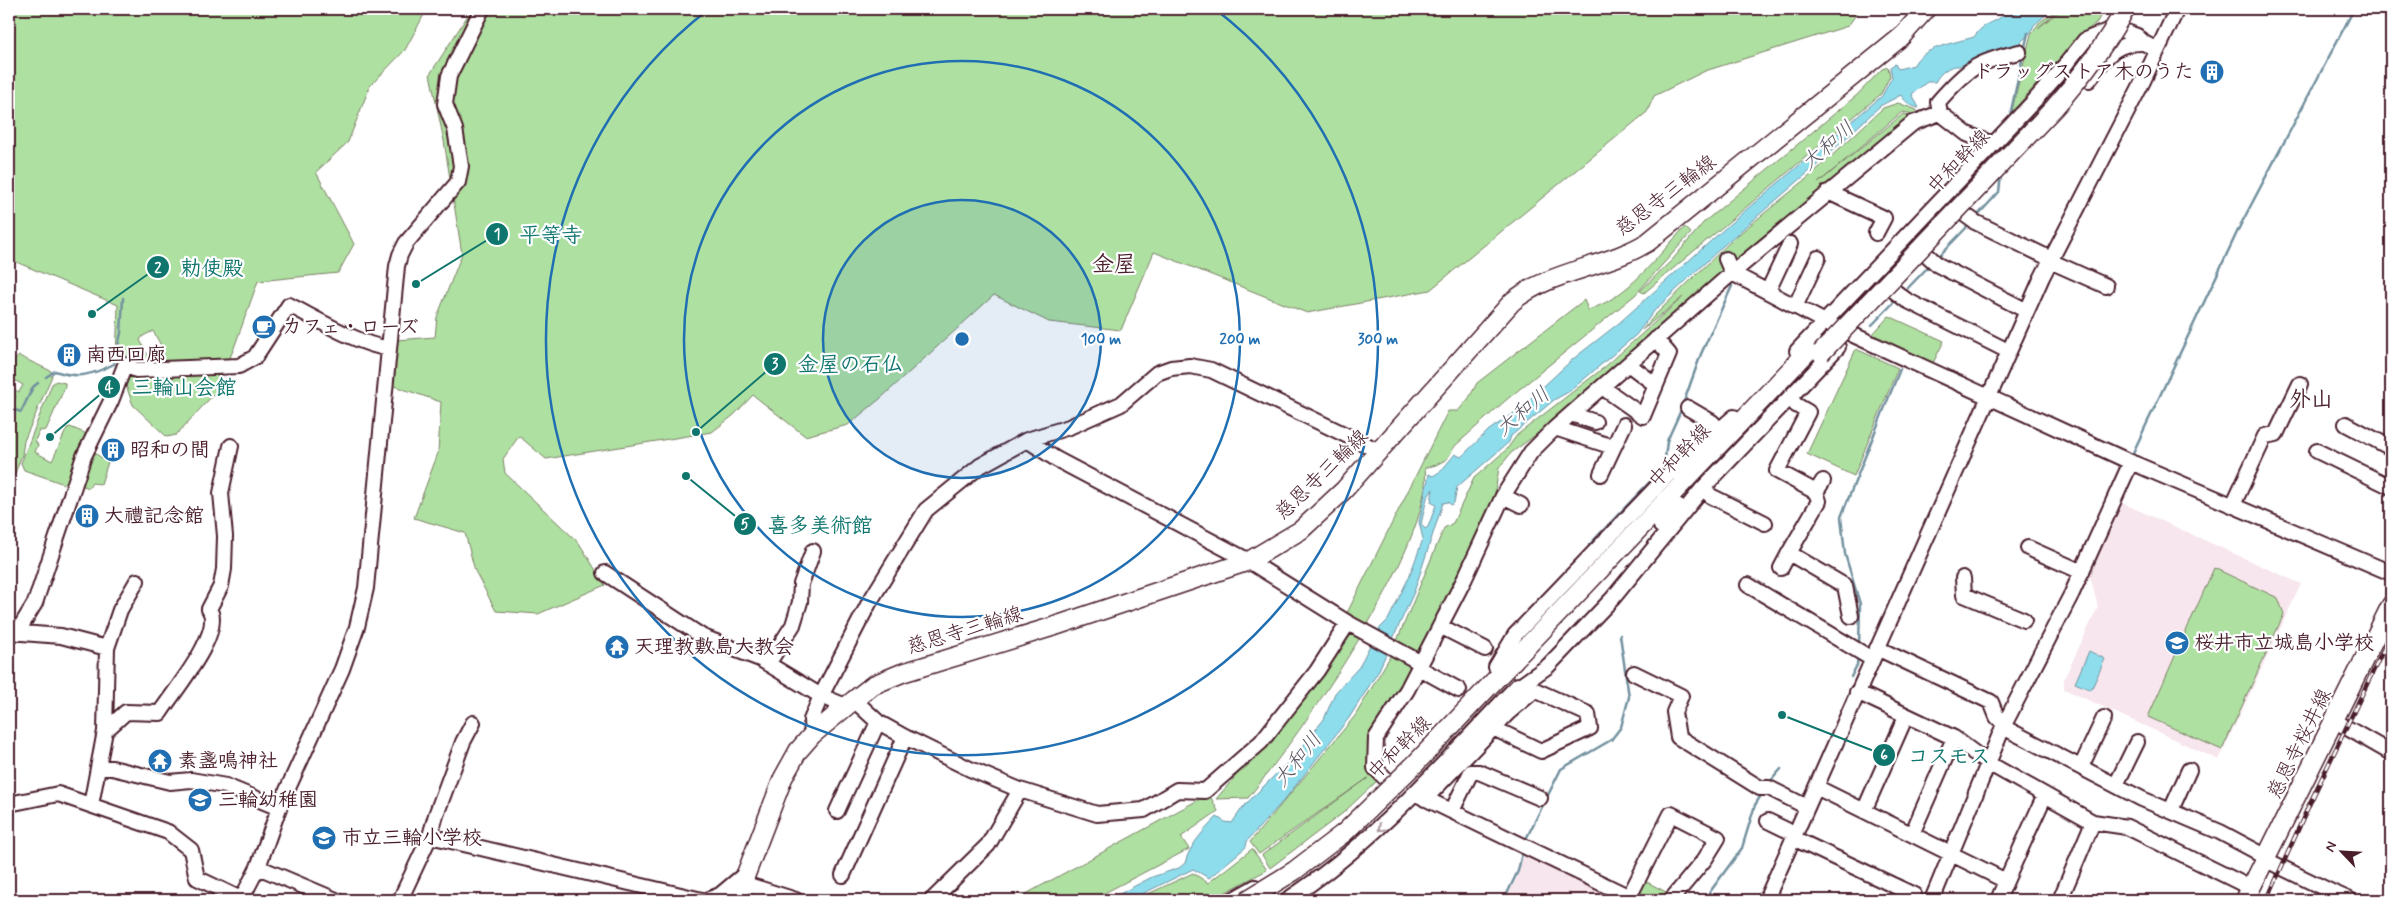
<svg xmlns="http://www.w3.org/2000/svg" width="2400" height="909" font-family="Mynerve,'Klee One',sans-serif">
<rect width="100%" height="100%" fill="#fff"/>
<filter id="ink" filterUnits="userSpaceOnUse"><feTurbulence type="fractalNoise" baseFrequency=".02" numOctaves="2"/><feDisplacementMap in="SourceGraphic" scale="10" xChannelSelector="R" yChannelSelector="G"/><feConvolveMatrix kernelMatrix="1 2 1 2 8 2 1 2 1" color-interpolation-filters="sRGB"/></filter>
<g filter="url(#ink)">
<path fill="#f7e6ed" d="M2120,502L2301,584L2219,760L2064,689V679L2098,607L2088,568Z
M1524,853L1624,900H1505L1516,880Z"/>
<path fill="#aee0a1" stroke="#7c8066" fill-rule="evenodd" d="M9,9H427L405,50L370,86L348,142L316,172L354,244L338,273L258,281L234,348L215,393L176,435L167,437L133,405L116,358L118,305L9,259ZM153,331L163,349L160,353L152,357L147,354L140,340L143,336Z
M472,9H1860L1848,26L1705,71L1654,96L1647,112L1430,290L1307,313L1154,252L1121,330L1049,322L994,295L881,398L848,425L805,436L753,395L734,415L712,432L546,459L519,436L503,459L505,473L579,543L605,585L538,614L496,611L475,571L465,533L414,518L438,453L441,402L391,385L396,340L435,337L437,317L462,254L444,141L430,74Z
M2057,9H2059L2038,28L2062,9H2104L2096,24L2082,33L2011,113L2031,34L2039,23Z
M1888,67L1890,76L1881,94L1644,293L1640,291L1673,259L1704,222L1857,95L1882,69Z
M1898,103L1917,110L1914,114L1902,112L1818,183L1903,114L1923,117L1731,271L1727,260L1720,265L1726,275L1545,428L1511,453L1499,468L1493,505L1419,654L1396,643L1444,528L1453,523L1474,478L1507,449L1517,435L1606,366L1683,297L1642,330L1655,315L1734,238L1810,176L1883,108Z
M1685,227L1691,233L1635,295L1505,401L1455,446L1447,459L1436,465L1425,468C1435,545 1298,737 1248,798L1216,799L1265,742L1353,618L1347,613L1448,411H1458L1469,398L1477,383L1584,300L1588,310C1629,297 1656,257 1685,227Z
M1889,316L1944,341L1933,363L1872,335Z
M1856,349L1898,368L1854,476L1807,454Z
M19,356L51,371L52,376L24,441L22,455L9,489V404H13L16,396L9,392V387L19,392L23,385L9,377V365Z
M56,381L65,383V387L46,430L39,431L35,441L38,445L35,452L52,461L67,428L70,427L87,434L67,485L24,470L21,463L52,384Z
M93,452L108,462L101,484L92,483L89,488L81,485Z
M2214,568L2278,598L2284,614L2222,750L2148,717Z
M1391,655L1413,667L1369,771L1370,776L1372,775L1377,781L1343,813L1270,868L1262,855L1368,778L1259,854L1250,842L1355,716Z
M1209,794L1218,811L1181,837L1189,849L1091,900H1015Z
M1252,849L1267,870L1211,900H1135L1193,873L1208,883Z
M1643,880L1670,894L1664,900H1644L1638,897L1637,890Z"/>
<path fill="#8eddec" stroke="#73919f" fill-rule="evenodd" d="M2008,9H2019L2014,14L2027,9H2053L2034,25L2031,32L2013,50L1959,66C1949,65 1940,73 1935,82H1927L1912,94L1919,108C1912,107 1905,102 1901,95L1880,106L1817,165L1724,245L1655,310L1636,335L1570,391L1554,400L1511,436L1509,442L1457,487L1454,503L1451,505L1448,502L1443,503L1414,592L1378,672L1349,718L1285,799L1247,841L1246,847L1209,878L1193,869L1130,900H1108L1152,877L1179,868L1185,863C1189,846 1205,829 1217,817L1225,822L1232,823L1243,807L1300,750L1324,719L1335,693L1359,667L1377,631L1388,620L1409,577L1423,539L1419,522L1429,474L1433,476L1441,471L1455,454L1461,457L1489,430L1517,411L1573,359L1619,323L1741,214L1882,96L1892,77L1890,67L1895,64L1898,69L1914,65C1920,48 1958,42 1974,37C1986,19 1998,25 2008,9ZM1433,489L1431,502L1436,505L1428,527L1425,529L1421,524L1427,498Z
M2089,651L2105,659L2091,690L2075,683Z"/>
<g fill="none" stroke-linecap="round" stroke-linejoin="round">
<path stroke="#73919f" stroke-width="2.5" d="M2009,120L2028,33
M2005,150L2006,138
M1977,216L1999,192L2001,175
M1937,258L1970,224
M1904,292L1930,265
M1872,325L1897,299
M46,377L55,371C78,379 92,375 114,364L121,333L123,298
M9,408L21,412L33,387L38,383
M2131,457L2240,226L2354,9
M1589,545L1664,467L1667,441L1681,410L1701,354L1732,286
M1859,646L1860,604L1845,554L1841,517L1900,369
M1851,677L1857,665L1858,656
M1769,783L1781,769
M1952,834L1972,786
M1526,839L1561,769L1611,740L1621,727L1629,697L1620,635
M1504,900L1518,871L1522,853
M1704,900L1742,848L1755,805L1763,792"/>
<defs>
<path id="minor" d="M2089,80C2106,57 2113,42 2144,43
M1940,113L1938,102C1967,69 1976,62 2019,52
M1828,192L1884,218L1876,233
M1964,214L1975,222L2051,259
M1926,254L1938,265L2027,311
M1726,259L1732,273L1825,322L2126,460L2391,573
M2050,261L2106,286
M1893,290L1906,300L2008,351
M1768,291L1790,244
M1795,307L1818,258
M1797,351L2035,100L2058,74L2085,40L2107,31L2121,30L2137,36L2144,43L2157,50
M1628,364L1656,385
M1602,387L1643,416L1669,354L1656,339
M1790,398L1796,405L1808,412L1777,471L1816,492L1819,501L1789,553L1845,586L1851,616
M1688,408L1712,422L1720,431
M1571,414L1595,422
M2346,424L2391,448
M1555,428L1613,447
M1027,440L1056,459L1249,561L1348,623L1421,663
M2317,451L2391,487
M1601,474L1624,425
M1703,488L1711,496L1765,523
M1816,492L1823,481
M1503,496L1521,505
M2233,505L2265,436L2276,434L2300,384
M1661,526L1677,505
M2028,548L2082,572
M1781,568L1789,553
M605,573L703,637L760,659L821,696L846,706
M1963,578L1964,595L2024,620
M1748,585L1872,659
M1440,626L1485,649
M18,631L35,603L84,456L111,401L125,365L136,370L239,366L255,357L289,305C315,318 360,345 387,348
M9,632L61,636L107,648
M1877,648L1991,702L1997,717L2005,725
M768,664L793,625L800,602L801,584L813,551
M1496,667L1515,635L1671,472L1734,417
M1419,668L1459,690
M1634,673L1681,696L1674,712L1678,737L1760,788H1769L1807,807
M1513,691L1548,666L1613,598L1703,488L1838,347
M1857,692L1954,738L1988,763L2093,822L2127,827L2251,888
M854,700L878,722L905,737L970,769L1020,790L988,845L932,900
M2335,721L2391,753
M2003,727L2142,799L2220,832L2267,857
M105,731L126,712L160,713C173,692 225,632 209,609L221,586L224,569L225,536L221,493L231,446
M812,735L811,720L821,696L869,603L926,510L980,466L1027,440L1069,427L1121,404L1157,373L1171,368L1190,366L1211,370L1379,451
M2081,767L2104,718
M99,768H112L170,782L191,780L226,786L279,808
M1388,781L1375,768L1376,738L1407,690L1465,578L1503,496L1531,452L1555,428L1732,273L1913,123L1940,113L1967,134L1993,144
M2116,785L2137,742
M1816,787L2006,881L1998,900
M1020,790L1097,814L1144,810L1177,790L1205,791L1261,742L1317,671L1348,623
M1418,795L1636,900
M1425,799L1508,713L1535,690L1588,714L1590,728L1541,751L1493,728
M9,804L58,794L168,832L191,850L197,878L241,899
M91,805L105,731L107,648L120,610L137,581
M2171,810L2189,770
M837,811L878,722
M1452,811L1471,772H1479L1540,798
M1864,811L1906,716
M1768,821L1795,834
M1912,834L1954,738
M430,836L702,900
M1793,838L1914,895
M2266,860L2334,893
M258,867L336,900
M843,875L905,737
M2006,881L2045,795
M742,883L796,900
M1629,897L1671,814L1718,838L1705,859L1671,900
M241,900L258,867L279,808L342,669L357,627L366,588L397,266L400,255L406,243L458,182L461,166L455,129L445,104L449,76L482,9
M400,900L430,836L436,815L463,742L473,723
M707,900L720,895L745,874
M1232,900L1255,887
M1287,900C1376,842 1445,761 1518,685
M1766,900L2042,277L2143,81L2177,9
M1932,900L2003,727L2072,593L2131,462
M2060,900L2093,822
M2331,900L2334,893L2350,900"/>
<path id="major" d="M1416,763L1814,345
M736,900L783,778L798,751L812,735L854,700L873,685L902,673L1055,626L1249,561L1301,530L1344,490L1512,302C1550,270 1606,268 1648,242L1901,37L1926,9
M2245,900L2391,605"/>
</defs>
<use href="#minor" stroke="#4a1f2b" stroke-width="18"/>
<use href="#major" stroke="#4a1f2b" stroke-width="21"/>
<use href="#minor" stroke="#fff" stroke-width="14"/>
<use href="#major" stroke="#fff" stroke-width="18"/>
<defs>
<path id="rail" d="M2267,900L2309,805L2391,634"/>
</defs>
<use href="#rail" stroke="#4a1f2b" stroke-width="4.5"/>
<use href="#rail" stroke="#fff" stroke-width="2.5" stroke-dasharray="8" stroke-linecap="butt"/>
<defs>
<path id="major-bridge" d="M1821,353L2054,108C2081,77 2106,45 2125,9
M1247,900L1294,871L1345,832L1416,763"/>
</defs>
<use href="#major-bridge" stroke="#4a1f2b" stroke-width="21" stroke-linecap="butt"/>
<use href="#major-bridge" stroke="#fff" stroke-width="18"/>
</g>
<defs><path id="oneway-chevron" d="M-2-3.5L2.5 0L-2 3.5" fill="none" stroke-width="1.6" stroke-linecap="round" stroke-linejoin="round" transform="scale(1.25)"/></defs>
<use stroke="#ae9aa0" href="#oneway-chevron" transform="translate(1381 828) rotate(136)"/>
</g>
<circle cx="962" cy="339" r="139" fill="#1f6fb2" fill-opacity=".12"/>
<g fill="none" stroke="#1f6fb2" stroke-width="2.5">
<circle cx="962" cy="339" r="139"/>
<circle cx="962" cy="339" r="278"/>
<path d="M1215 9A416 416 0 1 1 709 9"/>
</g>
<defs>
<symbol id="building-disc" viewBox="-11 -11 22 22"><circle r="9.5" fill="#1f6fb2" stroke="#fff"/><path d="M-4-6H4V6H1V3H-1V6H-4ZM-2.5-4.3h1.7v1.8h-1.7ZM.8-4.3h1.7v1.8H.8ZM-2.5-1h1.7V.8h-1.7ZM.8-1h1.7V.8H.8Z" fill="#fff"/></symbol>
<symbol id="cafe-disc" viewBox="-11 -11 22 22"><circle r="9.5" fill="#1f6fb2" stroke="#fff"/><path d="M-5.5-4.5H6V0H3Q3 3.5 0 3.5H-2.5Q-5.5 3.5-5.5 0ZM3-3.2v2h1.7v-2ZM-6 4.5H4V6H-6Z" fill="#fff"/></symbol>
<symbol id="school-disc" viewBox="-11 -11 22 22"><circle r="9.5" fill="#1f6fb2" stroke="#fff"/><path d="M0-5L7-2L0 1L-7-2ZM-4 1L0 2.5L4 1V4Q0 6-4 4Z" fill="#fff"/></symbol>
<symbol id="temple-disc" viewBox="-11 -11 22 22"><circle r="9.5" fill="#1f6fb2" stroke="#fff"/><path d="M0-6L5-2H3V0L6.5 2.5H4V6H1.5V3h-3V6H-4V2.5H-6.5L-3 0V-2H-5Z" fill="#fff"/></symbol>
</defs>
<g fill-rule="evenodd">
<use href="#building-disc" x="2198" y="58" width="28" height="28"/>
<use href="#cafe-disc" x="250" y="313" width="28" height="28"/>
<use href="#building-disc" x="55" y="341" width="28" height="28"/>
<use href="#building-disc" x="99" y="436" width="28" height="28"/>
<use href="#building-disc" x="73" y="502" width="28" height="28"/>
<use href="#school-disc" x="2163" y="629" width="28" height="28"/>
<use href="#temple-disc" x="603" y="633" width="28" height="28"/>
<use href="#temple-disc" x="146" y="747" width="28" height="28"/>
<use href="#school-disc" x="186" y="786" width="28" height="28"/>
<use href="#school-disc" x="310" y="824" width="28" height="28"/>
</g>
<g text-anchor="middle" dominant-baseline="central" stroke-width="4.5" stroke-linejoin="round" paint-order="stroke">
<g font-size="20" font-weight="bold" fill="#4a1f2b" stroke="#fff" text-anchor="start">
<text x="2194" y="72" text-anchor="end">ドラッグストア木のうた</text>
<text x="282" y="327">カフェ・ローズ</text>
<text x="86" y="355">南西回廊</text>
<text x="130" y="450">昭和の間</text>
<text x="104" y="516">大禮記念館</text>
<text x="2194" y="643">桜井市立城島小学校</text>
<text x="634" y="647">天理教敷島大教会</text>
<text x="178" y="761">素盞鳴神社</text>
<text x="218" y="800">三輪幼稚園</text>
<text x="342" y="838">市立三輪小学校</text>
</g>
<g font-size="20" fill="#4a1f2b" stroke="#fff">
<text transform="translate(1959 162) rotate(-46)">中和幹線</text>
<text transform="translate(1666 196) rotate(-37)">慈恩寺三輪線</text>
<text transform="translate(1680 456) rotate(-46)">中和幹線</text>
<text transform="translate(1322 475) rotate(-44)">慈恩寺三輪線</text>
<text transform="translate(965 631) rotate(-17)">慈恩寺三輪線</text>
<text transform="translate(2300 744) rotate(-64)">慈恩寺桜井線</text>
<text transform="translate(1400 748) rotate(-45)">中和幹線</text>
</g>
<g font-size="21" font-style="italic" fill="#5e5865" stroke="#fff">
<text transform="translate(1828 146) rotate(-41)">大和川</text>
<text transform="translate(1523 412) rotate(-40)">大和川</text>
<text transform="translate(1298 760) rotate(-51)">大和川</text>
</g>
<g font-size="22" font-weight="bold" fill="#4a1f2b" stroke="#fff">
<text x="1114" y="265">金屋</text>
<text x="2311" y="400">外山</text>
</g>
</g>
<circle cx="962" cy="339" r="8" fill="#1f6fb2" stroke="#fff" stroke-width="2.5"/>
<g font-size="15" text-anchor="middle" font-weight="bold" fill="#1f6fb2" stroke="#fff" stroke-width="4.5" stroke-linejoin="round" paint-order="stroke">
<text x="1101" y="344">100 m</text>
<text x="1240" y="344">200 m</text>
<text x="1378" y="344">300 m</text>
</g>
<path fill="none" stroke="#0f766e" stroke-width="2" d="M416 284L497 234M92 314L158 267M696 432L775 364M50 437L109 387M686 476L745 524M1782 715L1884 755"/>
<g fill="#0f766e" stroke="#fff" stroke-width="2">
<circle cx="416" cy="284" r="5"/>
<circle cx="92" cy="314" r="5"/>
<circle cx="696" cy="432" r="5"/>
<circle cx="50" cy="437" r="5"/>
<circle cx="686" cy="476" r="5"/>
<circle cx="1782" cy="715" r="5"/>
<circle cx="497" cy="234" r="12"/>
<circle cx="158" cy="267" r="12"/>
<circle cx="775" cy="364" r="12"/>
<circle cx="109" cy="387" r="12"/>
<circle cx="745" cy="524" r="12"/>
<circle cx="1884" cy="755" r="12"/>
</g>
<g font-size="15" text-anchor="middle" font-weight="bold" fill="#fff">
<text x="497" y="239">1</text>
<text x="158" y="273">2</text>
<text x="775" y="369">3</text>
<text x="109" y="392">4</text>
<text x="745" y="529">5</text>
<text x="1884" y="760">6</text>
</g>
<g font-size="21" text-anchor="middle" font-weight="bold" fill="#0f766e" stroke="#fff" stroke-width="4.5" stroke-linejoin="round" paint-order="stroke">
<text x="551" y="242">平等寺</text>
<text x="212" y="275">勅使殿</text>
<text x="850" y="371">金屋の石仏</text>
<text x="184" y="394">三輪山会館</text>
<text x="820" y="532">喜多美術館</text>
<text x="1949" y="763">コスモス</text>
</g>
<rect width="2400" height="909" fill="none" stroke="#fff" stroke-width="30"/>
<rect x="15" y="15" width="2370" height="879" fill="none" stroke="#4a1f2b" stroke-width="2" filter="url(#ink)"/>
<g transform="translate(2342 852) rotate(295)" stroke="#ffffff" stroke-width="4" paint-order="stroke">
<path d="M0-4L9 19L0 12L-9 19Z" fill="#4a1f2b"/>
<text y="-8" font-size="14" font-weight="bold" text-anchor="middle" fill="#4a1f2b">N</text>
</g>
</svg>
